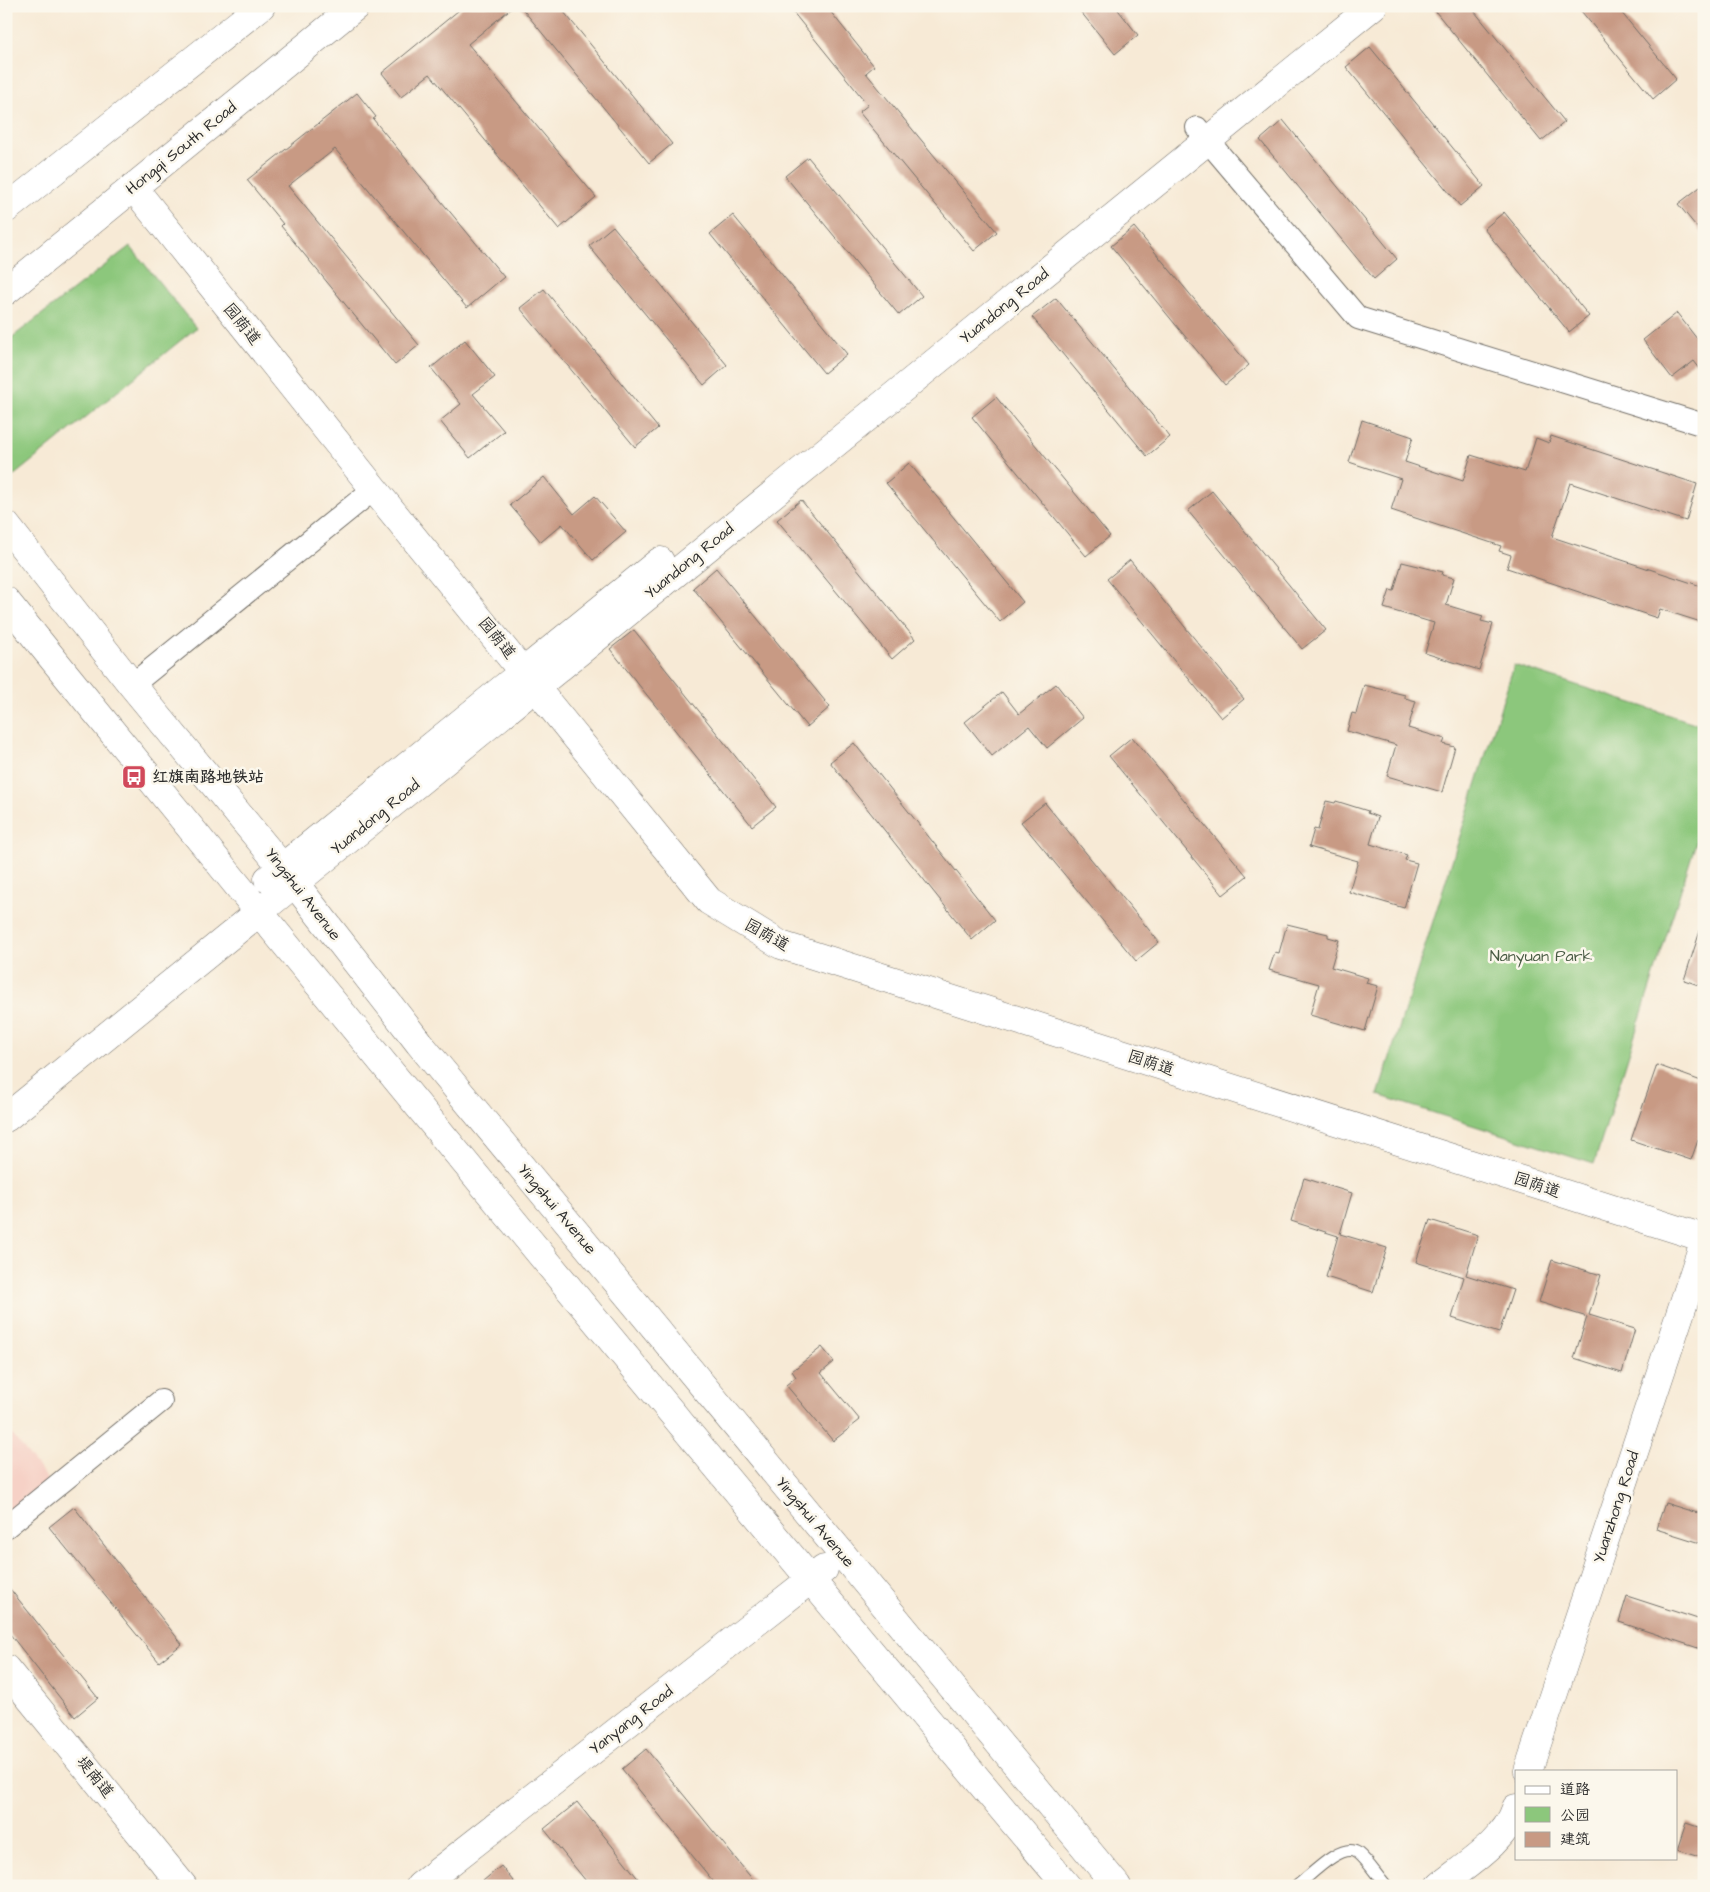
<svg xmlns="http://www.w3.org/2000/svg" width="1710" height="1892" font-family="'Architects Daughter','LXGW WenKai TC',sans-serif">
<rect width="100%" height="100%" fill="#fbf7ec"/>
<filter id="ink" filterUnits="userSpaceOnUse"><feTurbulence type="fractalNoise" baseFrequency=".02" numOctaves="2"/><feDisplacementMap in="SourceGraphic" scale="10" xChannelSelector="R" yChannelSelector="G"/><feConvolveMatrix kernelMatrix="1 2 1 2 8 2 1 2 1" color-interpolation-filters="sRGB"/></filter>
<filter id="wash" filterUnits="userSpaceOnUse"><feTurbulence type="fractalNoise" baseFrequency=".0096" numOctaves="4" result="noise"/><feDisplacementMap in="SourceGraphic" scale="20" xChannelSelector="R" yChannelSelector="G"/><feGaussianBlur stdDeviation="1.12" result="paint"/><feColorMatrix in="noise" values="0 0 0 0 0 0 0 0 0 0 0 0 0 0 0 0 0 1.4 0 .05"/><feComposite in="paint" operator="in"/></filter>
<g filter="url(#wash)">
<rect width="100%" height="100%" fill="#f7ead6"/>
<path fill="#f6d1c6" d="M6,1427L50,1482L6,1519Z"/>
<path fill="#8cc77c" stroke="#5c7954" d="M130,246L196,328L12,477L6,470V342Z
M1514,665L1704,726V817L1594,1164L1378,1095Z"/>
<g id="blocks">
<path fill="#c89a84" d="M464,6H514L468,44L596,197L559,229L430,74L401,97L382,73Z
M520,6H559L672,144L649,163Z
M788,6H826L874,66L866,73L997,232L974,251L859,112L868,105Z
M1076,6H1115L1138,35L1115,54Z
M1431,6H1470L1565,122L1541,141Z
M1577,6H1616L1676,79L1653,99Z
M1370,47L1484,186L1460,206L1346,67Z
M357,93L376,117L373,119L504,277L467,308L335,149L288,186L419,345L395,365L281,226L283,224L247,180Z
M1283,120L1397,259L1374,279L1260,140Z
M808,157L922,296L899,315L785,176Z
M1704,184V236L1678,204Z
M1504,212L1589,316L1569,332L1484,229Z
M733,215L847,354L824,373L710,234Z
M613,226L727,365L704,385L589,246Z
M1134,227L1249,365L1225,385L1111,246Z
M544,289L658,428L635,447L520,308Z
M1056,298L1170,437L1147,456L1032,317Z
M1677,313L1704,348V374L1694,361L1672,378L1643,340Z
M465,340L495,377L473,394L504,431L470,458L440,421L461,404L431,368Z
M996,397L1110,536L1086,556L972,417Z
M1362,420L1413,437L1405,462L1463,481L1471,455L1525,472L1536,438L1549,443L1551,436L1697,484L1686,521L1570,483L1552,537L1704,587V623L1660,609L1657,618L1507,568L1511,555L1499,551L1501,546L1391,510L1401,479L1349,462Z
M909,463L1023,602L1000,622L886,483Z
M544,477L574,514L595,496L626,532L593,560L562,524L541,542L510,505Z
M1212,491L1326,630L1302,649L1188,511Z
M801,500L915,639L892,659L777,520Z
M1130,560L1244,699L1221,718L1107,579Z
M1402,562L1443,572L1442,575L1454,578L1446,605L1483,616L1481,621L1493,624L1479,670L1425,653L1434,623L1384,608L1390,590L1394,591Z
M716,568L830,707L807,727L693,588Z
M634,630L776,807L752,826L610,649Z
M1056,684L1083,718L1047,748L1029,726L992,756L965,722L1002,692L1019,714Z
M1364,685L1405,695V698L1416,701L1408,728L1445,739L1443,744L1455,747L1442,792L1387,776L1396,745L1347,731L1352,713L1356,714Z
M1132,737L1247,876L1223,895L1109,756Z
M854,743L995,920L972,940L830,762Z
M1326,801L1335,803L1336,801L1368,811L1367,813L1378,817L1370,844L1407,855L1405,860L1417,863L1404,908L1349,892L1358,861L1309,847L1314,829L1318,830Z
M1045,803L1159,942L1136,961L1021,822Z
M1287,924L1328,934V937L1339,940L1331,967L1368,978L1366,983L1378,986L1365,1031L1310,1015L1319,984L1269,970L1275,952L1279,953Z
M1701,928L1704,929V987L1684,980Z
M1657,1065L1704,1082V1123L1691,1160L1631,1140Z
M1304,1178L1352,1193L1340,1234L1387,1248L1373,1292L1326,1277L1338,1236L1291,1221Z
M1430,1220L1478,1235L1466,1275L1513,1290L1499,1333L1452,1318L1464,1277L1416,1262Z
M1552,1260L1601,1275L1589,1315L1635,1329L1622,1373L1574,1358L1587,1317L1539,1302Z
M822,1347L834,1362L821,1373L860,1420L833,1441L786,1385L796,1377L792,1371Z
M1665,1503L1704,1515V1544L1656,1529Z
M74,1507L182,1644L159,1662L49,1527Z
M6,1584L98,1698L75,1717L6,1629Z
M1627,1596L1704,1621V1650L1619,1622Z
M646,1749L758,1886H717L622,1769Z
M577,1802L644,1886H590L544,1829Z
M1686,1823L1704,1829V1858L1677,1850Z
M501,1866L517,1886H477Z"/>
</g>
</g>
<g filter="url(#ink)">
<use href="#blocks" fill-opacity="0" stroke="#726e67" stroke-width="1"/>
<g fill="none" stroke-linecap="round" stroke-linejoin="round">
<defs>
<path id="lane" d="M1297,1886C1310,1876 1342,1841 1358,1853C1368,1861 1377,1876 1386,1886"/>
<path id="street" d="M1197,128L1358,318L1704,425
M132,685L374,489
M6,1527L161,1401"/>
<path id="secondary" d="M133,187L374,489L709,901L781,945L1704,1238
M6,525L132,685L282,867L419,1043L1117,1886
M6,601C356,1033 710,1461 1067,1886
M268,879L660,561
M6,1118L1373,6
M6,1669L183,1886
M1528,1771L1704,1242
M420,1886L824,1569
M1440,1886C1467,1864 1505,1842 1516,1808"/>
<path id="primary" d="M6,209L261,6
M6,291L356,6"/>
</defs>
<use href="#lane" stroke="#726e67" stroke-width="13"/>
<use href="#street" stroke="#726e67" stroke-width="24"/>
<use href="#secondary" stroke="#726e67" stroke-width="29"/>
<use href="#primary" stroke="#726e67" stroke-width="29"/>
<use href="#lane" stroke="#fff" stroke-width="11"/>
<use href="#street" stroke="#fff" stroke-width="22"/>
<use href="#secondary" stroke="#fff" stroke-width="28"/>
<use href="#primary" stroke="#fff" stroke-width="28"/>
</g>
</g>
<defs>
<symbol id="bus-square" viewBox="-11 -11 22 22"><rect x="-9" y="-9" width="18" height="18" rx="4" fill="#d1495b" stroke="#fbf7ec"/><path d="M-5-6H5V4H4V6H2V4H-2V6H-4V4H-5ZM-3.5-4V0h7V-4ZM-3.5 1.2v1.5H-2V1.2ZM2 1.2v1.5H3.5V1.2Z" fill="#fff"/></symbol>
</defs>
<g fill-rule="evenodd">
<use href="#bus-square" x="120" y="763" width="28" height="28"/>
</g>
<g text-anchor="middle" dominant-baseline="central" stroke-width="5" stroke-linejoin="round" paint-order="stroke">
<g font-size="16" fill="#2b2b2b" stroke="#fbf7ec">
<text transform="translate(181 148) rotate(-39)">Hongqi South Road</text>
<text transform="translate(1004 306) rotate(-39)">Yuandong Road</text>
<text transform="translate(242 324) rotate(51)">园荫道</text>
<text transform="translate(689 561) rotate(-39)">Yuandong Road</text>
<text transform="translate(497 638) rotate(51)">园荫道</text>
<text transform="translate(375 817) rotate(-39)">Yuandong Road</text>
<text transform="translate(303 894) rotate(52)">Yingshui Avenue</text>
<text transform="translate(767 935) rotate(29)">园荫道</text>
<text transform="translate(1151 1063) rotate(18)">园荫道</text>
<text transform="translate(1537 1185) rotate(18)">园荫道</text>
<text transform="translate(557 1209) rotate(50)">Yingshui Avenue</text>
<text transform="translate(1616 1507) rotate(-72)">Yuanzhong Road</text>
<text transform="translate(815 1522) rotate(50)">Yingshui Avenue</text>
<text transform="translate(631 1720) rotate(-38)">Yanyang Road</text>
<text transform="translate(95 1777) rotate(51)">堤南道</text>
</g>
<g font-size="16" font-weight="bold" fill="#2b2b2b" stroke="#fbf7ec" text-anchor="start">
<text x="152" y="777">红旗南路地铁站</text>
</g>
<g font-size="16" fill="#485a43" stroke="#fbf7ec">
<text x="1541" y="956">Nanyuan Park</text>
</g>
</g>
<rect width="1710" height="1892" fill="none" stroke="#fbf7ec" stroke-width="25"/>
<rect x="1515" y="1770" width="162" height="90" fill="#fbf7ec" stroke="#a8a59f"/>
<rect x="1525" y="1786" width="25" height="8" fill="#ffffff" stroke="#a8a59f"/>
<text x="1560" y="1794" font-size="15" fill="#2b2b2b">道路</text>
<rect x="1525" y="1807" width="25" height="15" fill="#8cc77c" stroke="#a8a59f"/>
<text x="1560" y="1820" font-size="15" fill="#2b2b2b">公园</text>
<rect x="1525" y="1832" width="25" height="15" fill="#c89a84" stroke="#a8a59f"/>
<text x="1560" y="1844" font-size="15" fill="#2b2b2b">建筑</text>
</svg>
